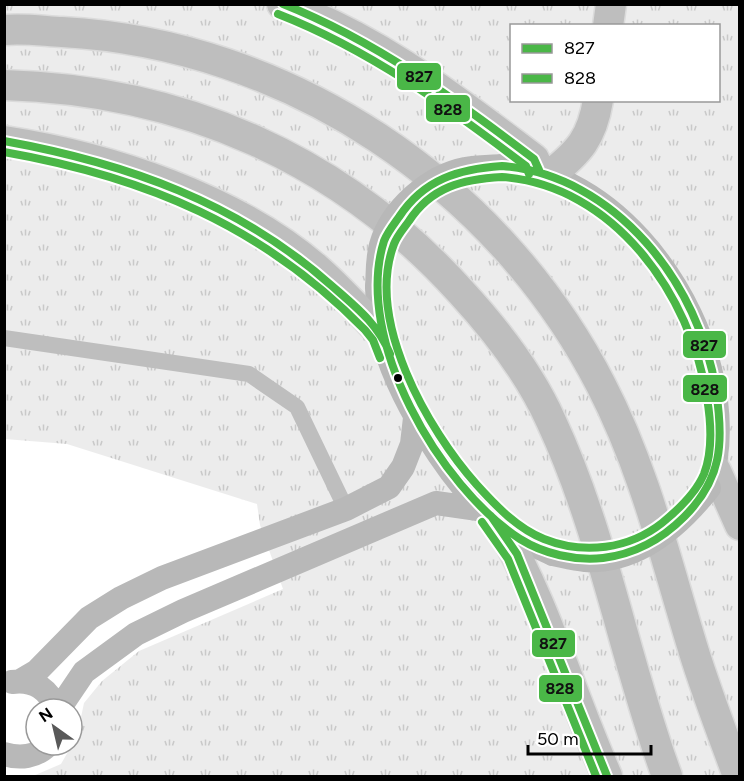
<svg xmlns="http://www.w3.org/2000/svg" width="744" height="781" font-family="Figtree,sans-serif">
<defs>
<pattern id="grass-tufts" width="24" height="20" patternUnits="userSpaceOnUse" patternTransform="scale(1.5)"><rect width="24" height="20" fill="#ececec"/><path d="M3 7l-1-3M5 7V3M7 7l1-3M15 17l-1-3M17 17v-4M19 17l1-3" fill="none" stroke="#c9c9c9"/></pattern>
</defs>
<rect width="100%" height="100%" fill="#fff"/>
<path fill="url(#grass-tufts)" fill-rule="evenodd" d="M4,5H739V776H33L61,764L77,736L84,703L102,681L139,651L283,589L260,525L257,504L67,444L5,439ZM512,26H718V100H512Z"/>
<g fill="none" stroke-linecap="round" stroke-linejoin="round">
<defs>
<path id="highway" d="M282,4C378,38 453,98 534,159L539,170
M608,26L611,4
M4,30C23,28 43,31 62,32C288,44 498,184 601,385C645,470 666,561 694,652C707,694 723,735 738,776
M4,85C183,90 341,159 461,292C496,330 530,374 551,421C604,535 624,659 667,776
M4,141C109,157 235,198 317,269C339,288 360,312 381,333
M550,175C579,152 592,138 598,100
M716,471L740,525
M498,522C545,602 570,692 607,776"/>
</defs>
<use href="#highway" stroke="#dbdbdb" stroke-width="33"/>
<path stroke="#bebebe" stroke-width="16" d="M4,338L249,374L297,407L346,509"/>
<path stroke="#b8b8b8" stroke-width="24" d="M502,166C514,167 527,168 539,170C550,173 561,180 572,186C670,236 744,379 709,488
M377,287C378,302 378,318 381,333C396,395 449,481 497,522C514,537 533,545 553,554
M20,681L37,671L89,618L121,598L162,578L346,509L389,487L403,467L412,444L415,418
M12,682C34,679 48,689 57,709
M59,709L84,672L136,634L183,611L436,503L485,510
M4,754C20,759 36,757 48,745"/>
<use href="#highway" stroke="#bebebe" stroke-width="30"/>
<path stroke="#b8b8b8" stroke-width="24" d="M377,287C378,273 377,259 381,245C391,210 429,176 465,169C477,167 490,167 502,166
M553,554C563,556 575,559 585,560C638,563 679,526 709,488"/>
<defs>
<path id="bus-1" d="M283,4C376,41 455,99 534,159L539,170
M4,141C126,163 239,203 332,286C356,307 378,324 390,354
M502,166C615,175 700,284 716,391C724,443 722,479 684,517C661,540 635,554 603,558C575,561 544,554 520,539C440,487 353,339 384,241C387,233 394,224 399,217C424,179 459,169 502,166Z
M491,516L517,554L607,776"/>
<path id="bus-2" d="M278,14C370,50 447,106 526,166L529,174
M4,152C146,177 263,226 365,330L373,340L380,358
M502,177C614,185 691,295 707,398C711,422 713,451 704,474C696,493 678,510 662,523C629,549 584,555 544,539C518,529 496,506 477,485C428,430 365,321 394,244C397,236 404,228 409,221C431,187 463,179 502,177Z
M482,522L508,559L596,776"/>
</defs>
<use href="#bus-1" stroke="#fff" stroke-width="12"/>
<use href="#bus-2" stroke="#fff" stroke-width="12"/>
<use href="#bus-1" stroke="#4ab747" stroke-width="8"/>
<use href="#bus-2" stroke="#4ab747" stroke-width="8"/>
</g>
<circle fill="#000" stroke="#fff" stroke-width="2" cx="398" cy="378" r="5"/>
<g stroke="#fff" stroke-width="2">
<rect x="396" y="62" width="46" height="29" rx="6" fill="#4ab747"/>
<rect x="425" y="94" width="46" height="29" rx="6" fill="#4ab747"/>
<rect x="682" y="330" width="45" height="29" rx="6" fill="#4ab747"/>
<rect x="682" y="374" width="46" height="29" rx="6" fill="#4ab747"/>
<rect x="531" y="629" width="45" height="29" rx="6" fill="#4ab747"/>
<rect x="538" y="674" width="45" height="29" rx="6" fill="#4ab747"/>
</g>
<g font-size="16" text-anchor="middle" font-weight="bold" fill="#111">
<text x="419" y="82">827</text>
<text x="448" y="115">828</text>
<text x="704" y="351">827</text>
<text x="705" y="395">828</text>
<text x="553" y="649">827</text>
<text x="560" y="694">828</text>
</g>
<rect width="744" height="781" fill="none" stroke="#000000" stroke-width="12"/>
<rect x="510" y="24" width="210" height="78" fill="#ffffff" stroke="#999999" stroke-width="1.5"/>
<rect x="522" y="44" width="30" height="9" fill="#4ab747" stroke="#999999" stroke-width="1.5"/>
<text x="564" y="54" font-size="18" fill="#000000">827</text>
<rect x="522" y="74" width="30" height="9" fill="#4ab747" stroke="#999999" stroke-width="1.5"/>
<text x="564" y="84" font-size="18" fill="#000000">828</text>
<g transform="translate(54 727) rotate(326)"><circle r="28" fill="#ffffff" stroke="#999999" stroke-width="1.5"/>
<path d="M0-4.5L10 22L0 15L-10 22Z" fill="#595959"/>
<text y="-9" font-size="16" font-weight="bold" text-anchor="middle" fill="#000000">N</text>
</g>
<path d="M528 745v9h123v-9" fill="none" stroke="#000000" stroke-width="3"/>
<text x="537" y="745" font-size="18" fill="#000000" stroke="#ffffff" stroke-width="4.5" paint-order="stroke">50 m</text>
</svg>
